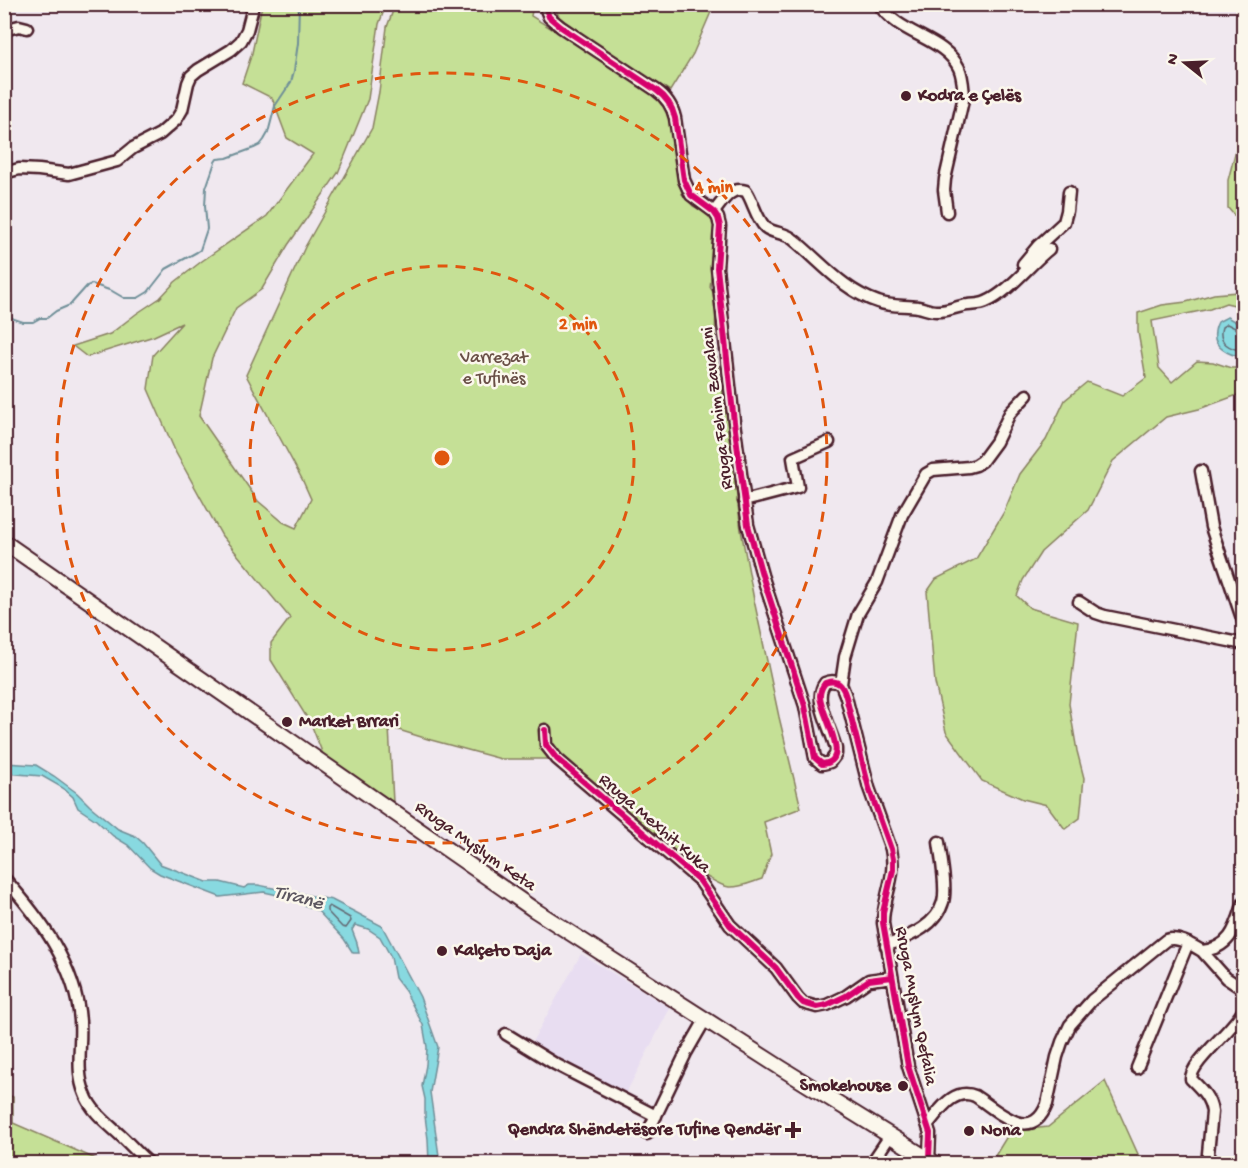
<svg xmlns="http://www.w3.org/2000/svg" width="1248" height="1168" font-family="'Gochi Hand',sans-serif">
<rect width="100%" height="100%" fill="#f0e8ef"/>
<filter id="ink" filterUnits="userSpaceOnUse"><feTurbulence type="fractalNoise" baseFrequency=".0167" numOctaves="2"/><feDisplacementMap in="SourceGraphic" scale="12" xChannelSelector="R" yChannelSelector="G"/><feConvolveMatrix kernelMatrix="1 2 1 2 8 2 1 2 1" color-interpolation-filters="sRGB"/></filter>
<g filter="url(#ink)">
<path fill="#e8ddf1" d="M581,954L670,1008L624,1097L531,1044Z"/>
<path fill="#c5e096" stroke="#888060" stroke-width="1.5" d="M262,5H386L379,24L368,99L338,173L288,245L262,289L236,308L212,358L199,416L258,501L283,522L296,528L311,499L302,479L246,375L305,247L372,128L379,92L387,27L395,5H533L531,16L639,83L660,98L671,113L682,194L693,206L709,215L713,220L717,229L710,287L716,297L715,348L729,429L741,530L754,600L779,717L801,808L764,822L771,854L762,879C752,882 740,888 729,887C719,886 701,873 691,867L543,747L550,759H501L431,740L389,727L393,802L324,757L311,724L271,660V643L290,618L222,536L176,453L148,389L153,355L182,323L154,336L87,357L73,346L110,334L136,314L160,298L175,282L202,261L267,216L313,154L287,138L272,98L242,83L252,53Z
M554,5H714L693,54L670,91L614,56L559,17Z
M1243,133H1244L1243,226L1228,208V180L1240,134Z
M1243,264V307L1226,303L1210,309L1152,321L1159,368L1172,382L1197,361L1213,362L1231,368H1243V393L1199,409L1166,417L1113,461L1088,510L1041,552L1023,580L1017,596L1030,608L1078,622L1069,704L1077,751L1084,778L1080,818L1065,829L1047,805L1023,799L982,781L946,732L935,683L927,592L936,579L976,559L1004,512L1020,474L1046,440L1065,400L1087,382L1122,396L1146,378L1138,332V313L1162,305L1186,302L1214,294L1238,292L1240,269Z
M1105,1081L1142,1163L990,1164L1012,1128L1030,1129L1048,1127Z
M5,1094L13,1097V1123L105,1163H5Z"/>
<path fill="#88d9e0" stroke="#6f8f98" stroke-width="1.5" d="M1227,317L1241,325L1243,335V356L1242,357C1229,355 1212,347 1215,332C1215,329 1217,324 1218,322C1221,320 1224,319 1227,317Z
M5,763L36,765L54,776L77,793L90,806L118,829L135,836L143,843L160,864L207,882H220L244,888L249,885H258L332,900L382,926L420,997L438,1047L430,1092L440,1163H429L428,1139L425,1116V1099L422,1086L426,1065L427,1047L423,1025L405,991L395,978L391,957L380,937L368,929L355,925L352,930L357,943L359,953H353L344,939L318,911L287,897L264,892L220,897L160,874L150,868L128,845L113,836L96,820L78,808L73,797L63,788L42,776L5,773Z"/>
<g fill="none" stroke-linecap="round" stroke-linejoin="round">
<path stroke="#636973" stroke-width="1.5" d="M1244,331L1239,330L1227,324L1222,327C1217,343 1230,349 1244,351
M329,906L350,918L351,921L346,928L342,927L327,911V908Z"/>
<path stroke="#6f8f98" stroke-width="2" d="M4,312L14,319L23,322H33L40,318H47L56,311L70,305L87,286L92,284L112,291L124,298H138L148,292L166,269L197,252L200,250L207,229L205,206L206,188L215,162L217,159L227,158L254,148L260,145L264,140L268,133L275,106L291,82L294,71L298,43L299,4"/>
<defs>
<path id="minor" d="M544,4L549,17L561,27L656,90C666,97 672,105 675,118L684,180L691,195L714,212L718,218L720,226L717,268L734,422L748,525L762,575L805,706L815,758L822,764L830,762L836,754V749C832,730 812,700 825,683C831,680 836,681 841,684
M879,4C898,35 944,37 959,68C963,77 963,86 964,96L945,179L944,190L947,212
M4,30L19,26L27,28
M4,173L19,169L39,170L69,174L80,171L117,161L133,148L160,134L176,120L182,110L188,83L191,76L198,70L231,50L241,41L247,30L252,11V4
M714,212C723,201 730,186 746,191C753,201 756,218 765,227C773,234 786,232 794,240C821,262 844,291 878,302C891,307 905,305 918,307C924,308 930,311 936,311C947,312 957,306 968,305C974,304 980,305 986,302C1009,292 1029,265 1049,249
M1023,264L1038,246L1064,222L1067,211L1069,192
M1201,471L1211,527L1244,624
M744,501L798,487L793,458L829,442
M1079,602L1096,613L1105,616L1244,644
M841,684L846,697L869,788L891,849C897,878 883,896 883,923L908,1066L930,1133L929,1159
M841,684L845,657L858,614L877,582L902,515L926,474L933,470L969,467L976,465L982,461L996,442L1010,413L1027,395
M545,730L546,745L557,759L700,881L730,925L776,968L798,998L803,1003L817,1007L827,1005L846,996L869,980L892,977
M4,878C40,918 76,966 80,1021C82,1045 75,1071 85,1094C91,1111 107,1123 120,1135C130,1144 139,1155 150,1164
M886,946C907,937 936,927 943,902C947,888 941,858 939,842
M1202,951L1226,978L1244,990
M506,1034L555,1064L656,1116
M1137,1068L1188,943
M928,1124C940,1110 954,1087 975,1096C998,1111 1031,1145 1047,1104L1057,1057L1062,1042L1070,1025L1092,1000L1166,940C1178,936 1192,945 1202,951C1232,948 1236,926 1244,902
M647,1134L686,1053L705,1020
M871,1164L890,1136
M1207,1164L1212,1112C1210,1097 1201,1089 1191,1079C1191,1061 1235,1029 1244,1009"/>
<path id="major" d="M4,542L533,909L781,1068L936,1164"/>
</defs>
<use href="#minor" stroke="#4a1f2b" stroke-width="15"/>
<use href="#major" stroke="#4a1f2b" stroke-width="18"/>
<use href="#minor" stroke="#fbf7ec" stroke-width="10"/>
<use href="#major" stroke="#fbf7ec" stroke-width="14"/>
<defs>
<path id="cycleway" d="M544,4L549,17L561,27L656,90C666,97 672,105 675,118L684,180L691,195L714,212L718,218L720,226L717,268L734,422L748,525L762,575L805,706L815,758L822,764C854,762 820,713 820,696C820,690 822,687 825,683C838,678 843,686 846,697L869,788L891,849L893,859V870L883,912V923L908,1066L930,1133L929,1159
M545,730L546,745L557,759L700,881L730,925L776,968L798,998L803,1003L817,1007L827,1005L846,996L869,980L892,977"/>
</defs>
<use href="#cycleway" stroke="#fbf7ec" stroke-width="10"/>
<use href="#cycleway" stroke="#d6006c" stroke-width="6"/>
</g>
</g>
<g fill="none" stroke="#e0560e" stroke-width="3" stroke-dasharray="10 8">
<circle cx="442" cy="458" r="192"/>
<circle cx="442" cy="458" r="385"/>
</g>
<g fill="#4a1f2b" stroke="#fbf7ec" stroke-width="2">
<circle cx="906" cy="96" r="6"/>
<circle cx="287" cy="722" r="6"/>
<circle cx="442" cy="951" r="6"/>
<circle cx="903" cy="1086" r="6"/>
<path d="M790 1121h6v6h6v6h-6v6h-6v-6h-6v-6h6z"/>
<circle cx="969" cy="1131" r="6"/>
</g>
<g text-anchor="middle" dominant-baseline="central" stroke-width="5" stroke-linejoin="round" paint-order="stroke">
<g font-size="18" font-weight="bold" fill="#4a1f2b" stroke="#fbf7ec" text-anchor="start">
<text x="918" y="96">Kodra e Çelës</text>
<text x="299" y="722">Market Brrari</text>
<text x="454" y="951">Kalçeto Daja</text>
<text x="891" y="1086" text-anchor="end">Smokehouse</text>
<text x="780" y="1130" text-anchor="end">Qendra Shëndetësore Tufine Qendër</text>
<text x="981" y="1131">Nona</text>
</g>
<g font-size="18" fill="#694f46" stroke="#fbf7ec">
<text x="494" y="358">Varrezat<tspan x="494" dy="21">e Tufinës</tspan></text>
</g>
<g font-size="18" fill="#4a1f2b" stroke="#fbf7ec">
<text transform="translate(718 408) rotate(-97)">Rruga Fehim Zavalani</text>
<text transform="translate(654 824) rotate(41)">Rruga Mexhit Kuka</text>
<text transform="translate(475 847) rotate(35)">Rruga Myslym Keta</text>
<text transform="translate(915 1006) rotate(79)">Rruga Myslym Qefalia</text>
</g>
<g font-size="20" font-style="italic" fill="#5d5761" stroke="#fbf7ec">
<text transform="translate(298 899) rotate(15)">Tiranë</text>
</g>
</g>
<circle cx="442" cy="458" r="9" fill="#e0560e" stroke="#fbf7ec" stroke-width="3"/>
<g font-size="18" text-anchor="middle" font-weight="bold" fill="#e0560e" stroke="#fbf7ec" stroke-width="5" stroke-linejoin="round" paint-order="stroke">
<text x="714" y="192">4 min</text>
<text x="578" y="329">2 min</text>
</g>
<rect width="1248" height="1168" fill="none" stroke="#fbf7ec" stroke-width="24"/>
<rect x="12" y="12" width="1224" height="1144" fill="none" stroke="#4a1f2b" stroke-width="2" filter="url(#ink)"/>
<g transform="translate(1185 63) rotate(288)" stroke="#fbf7ec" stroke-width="4.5" paint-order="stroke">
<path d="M0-4.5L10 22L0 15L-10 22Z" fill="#4a1f2b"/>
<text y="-9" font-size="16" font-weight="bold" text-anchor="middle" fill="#4a1f2b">N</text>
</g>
</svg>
